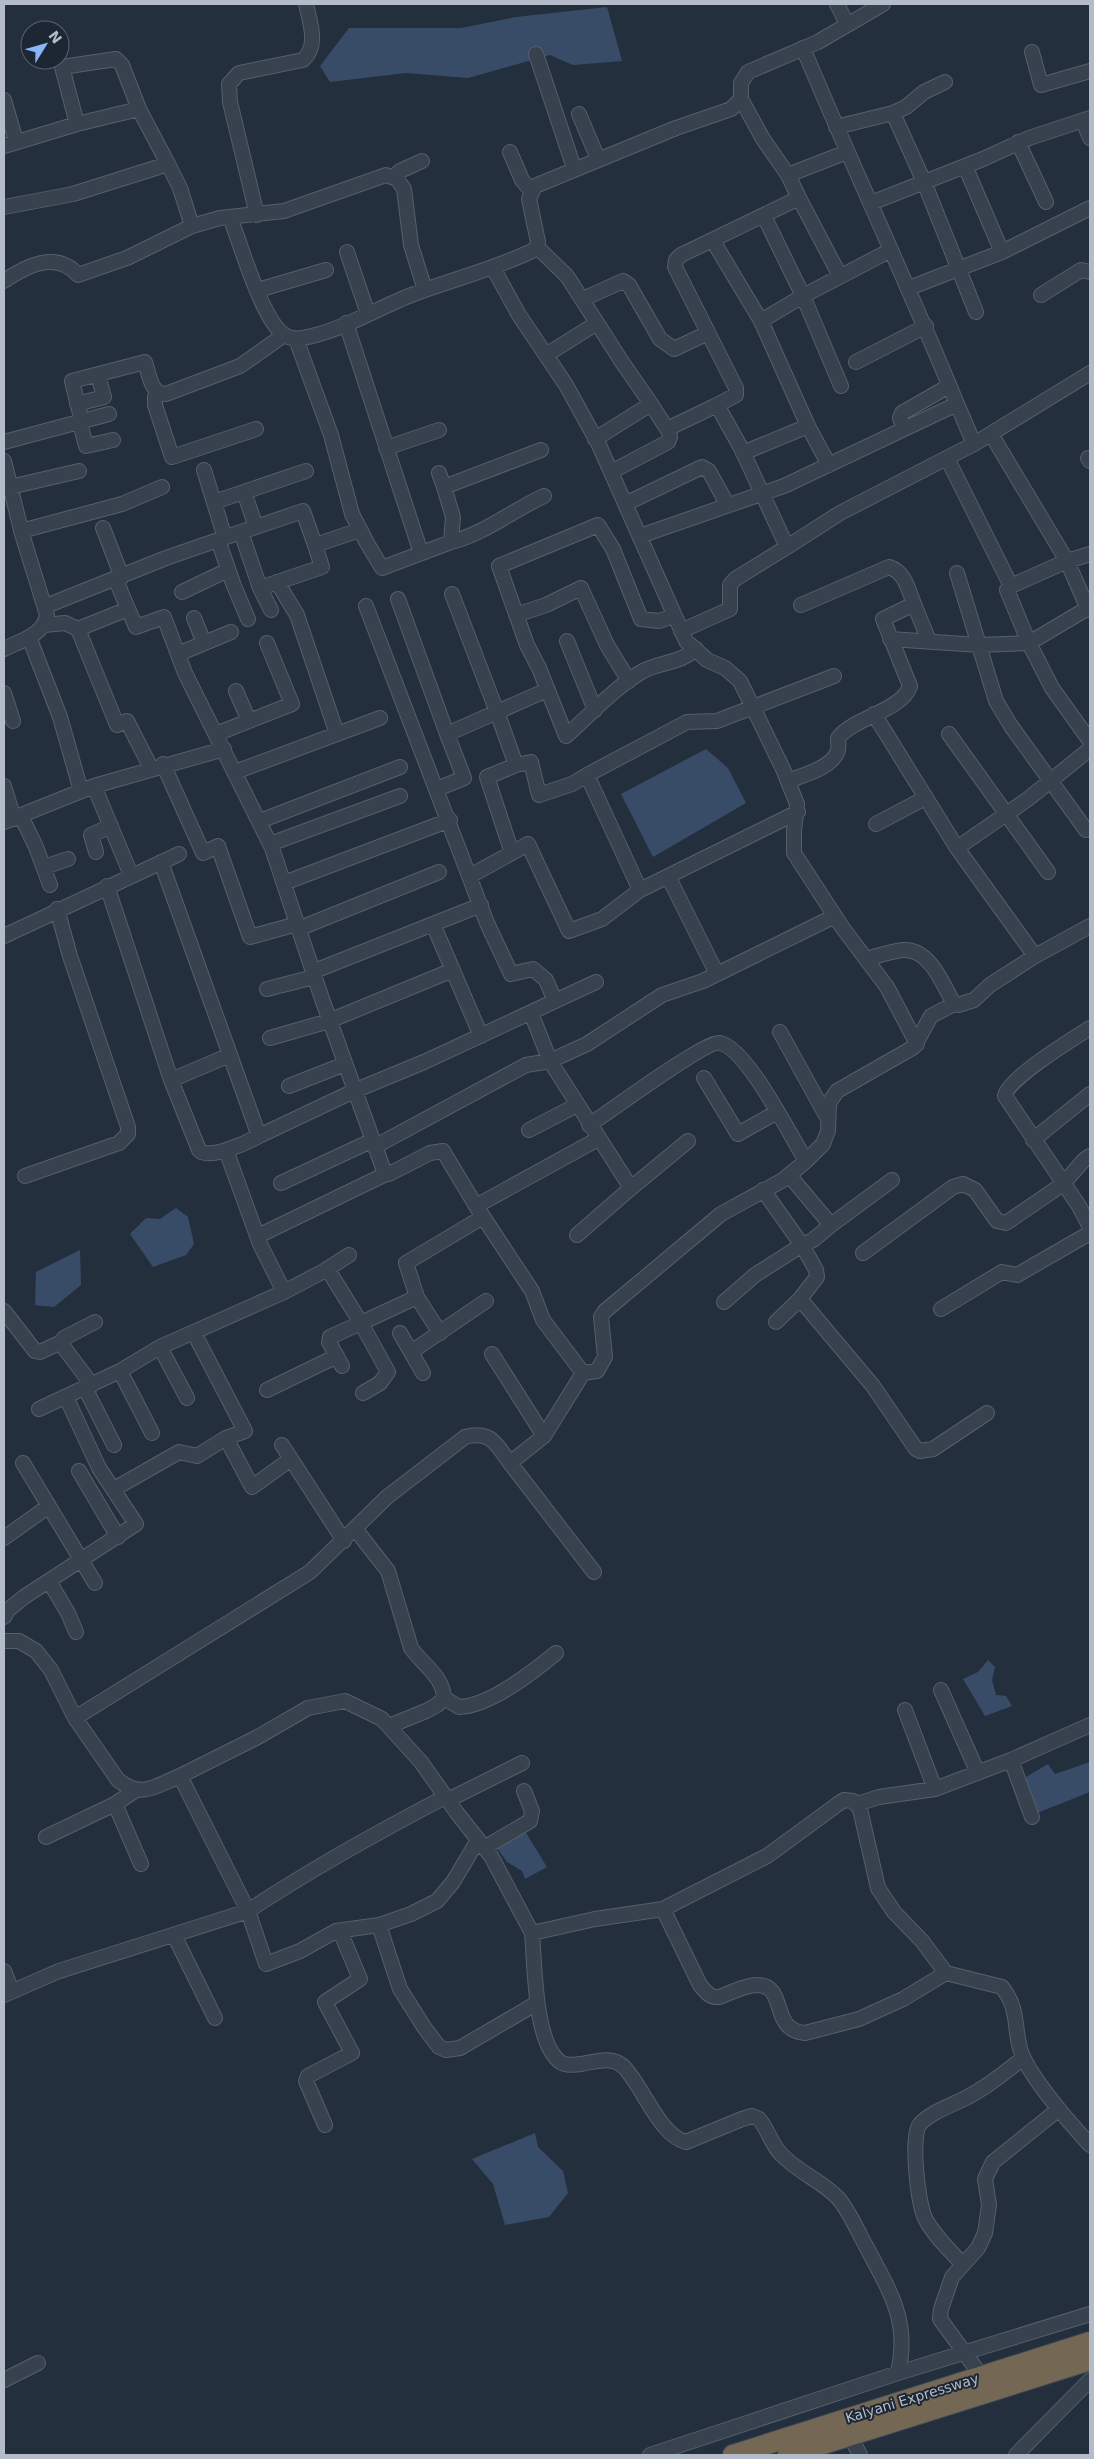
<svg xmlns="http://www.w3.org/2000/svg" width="1094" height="2459" font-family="'DejaVu Sans',sans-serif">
<rect width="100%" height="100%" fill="#242f3e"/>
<path fill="#394c67" d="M607,7L622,61L573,65L550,55L468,78L406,73L330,82L320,66L349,28H461L516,17Z
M706,749L728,768L746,803L653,857L621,794Z
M176,1208L188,1217L194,1244L186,1255L153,1267L130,1234L146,1218L160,1219Z
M80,1250L81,1285L54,1307L35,1305L36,1272Z
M988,1660L995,1667L992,1680L996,1695L1006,1696L1012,1706L985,1716L963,1679L978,1672Z
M1090,1762V1792L1037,1813L1021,1780L1048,1764L1055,1774Z
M525,1831L547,1867L525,1879L522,1871L507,1862L497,1848Z
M535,2133L538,2147L563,2171L568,2193L549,2217L505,2225L493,2184L472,2159Z"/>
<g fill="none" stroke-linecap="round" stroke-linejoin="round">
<defs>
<path id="minor" d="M837,4L847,24
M1032,52L1041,85L1090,71
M536,54L574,168
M4,100L16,141
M893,113L924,182L976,312
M579,114L598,159
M1083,121L1090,138
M77,124L62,67L116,59L122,65L139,109L168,164
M836,127L893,113L906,107L924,92L945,82
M1018,142L1046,202
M4,146L77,124L139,109
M510,152L522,180L531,191
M965,166L1002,252L1090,208
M788,175L847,152
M394,177L400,171L422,161
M799,198L840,276
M871,203L983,159L1029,138L1090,118
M4,207L73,194L168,164L180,188L192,226
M257,215L230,102L229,84L239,73L303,60C319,46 310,22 306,4
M764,216L803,296L841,386
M230,217C241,245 261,317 283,334C292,341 303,338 312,336C348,327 380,307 414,294C454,279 494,269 532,251L537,247L538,242L529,199L535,186L676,128L731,109L741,99V83L748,72L818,42L883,4
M713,241L761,321L808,426L743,453
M537,247L567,276L622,362L651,404L595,439
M347,252L368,314
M493,268L519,315L566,385L599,445L686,641L707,660L725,668L740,681L783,769L797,804L794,831V853L842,927L887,987L917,1044
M4,281C26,266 56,250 78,275L127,258L192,226L220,218L284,211L386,175L397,179L404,189L411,245L425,290
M909,288L1002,252
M258,290L326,270
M1041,295L1081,270L1090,272
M583,299L623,281L629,285L660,339L674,349L708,333
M761,321L803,296L891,250
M346,323L421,553
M296,339L331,435L352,514L367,543L382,568L451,542L453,517L444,487L541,450
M546,355L597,323
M856,362L926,326
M158,393L155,397V405L172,457L256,429
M77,404L104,397L98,375
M957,404L974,444L1090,373
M82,422L72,381L145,362C149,374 151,395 166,394L240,366L284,335
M80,423L86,446L113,440
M808,426L829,465
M904,428L900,418L902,413L949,386
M667,429L717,405
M991,434L1067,561L1088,609
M4,442L109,414
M386,448L439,430
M947,458L1011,586
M1088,458L1090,461
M4,461L22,534L47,615C44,635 20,641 4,649
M204,470L225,538
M611,472L668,442L670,437L669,432L651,404
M439,473L444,487
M10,487L79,471
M244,492L256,527
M214,502L306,471
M625,504L702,467L709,471L727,504
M103,528L122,577
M21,531L122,504L162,487
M241,532L303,511L315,545
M640,536L784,486L957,404C908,284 853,168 803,48
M218,540L234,586L248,619
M451,542C484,534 513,510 544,496
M787,547L840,513L974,444
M1090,554L1067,561L1011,586L1007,590L1029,643L1083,611L1090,609
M957,573L996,701L1011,726L1086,830
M116,580L128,609
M277,582L297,615L337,734
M260,588L271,610
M182,592L228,570
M452,594L497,712L547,690
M398,599L447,734
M914,604L929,641
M46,606L166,558L241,532L260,588L322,567L315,545L360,530
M366,606L487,923L511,974L533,969L546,980L555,1001
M516,615L546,605L581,588L607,645L629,681
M674,616L659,621L641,619L613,549L598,525L499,566L527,645L539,668L566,736C590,715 615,687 643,671C660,662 681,663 696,649
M194,618L204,643
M44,625L65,623L78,629L128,609L136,627L164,617L185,673L272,848L322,999L384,1171L389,1174L430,1153L443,1151L476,1206L532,1291L543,1320L583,1373L597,1371L605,1357L601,1317L605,1311L721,1214L783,1180L806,1161L823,1144L828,1131L829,1103L837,1091L914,1047L931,1016L954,1004L958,1005L974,1000L990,985L1035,956L1090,926
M78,629L117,725L127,721L151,768
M681,631L730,609V585L735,579L787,547L741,448L717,405L736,395V388L675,267L676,260L681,255L799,198L788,175L763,139L741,99
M29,637L60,717L81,791
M890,639L979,645L1029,643L1052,688L1090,741
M567,641L595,710
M178,654L231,632
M236,691L249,721
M4,693L13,721
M874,714L957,848
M216,734L292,704L267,643
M949,734L1048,872
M163,764L203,853L218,846L250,937L297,924
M516,765L531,762L539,795L572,784L587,775
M235,772L380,718
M788,781C803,775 833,768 838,750C839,747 838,742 838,738C854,717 902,711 910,686L883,619L914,604C908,589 905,572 889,567L801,605
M4,786L14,819
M94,786L131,875
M437,789L464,778L447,734L497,712L516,765L487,777L512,853
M21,816L36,847L50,885
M260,821L400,767
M4,822L94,786L224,749
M876,824L925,798
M270,844L400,796
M96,852L91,835L111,826
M44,867L68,859
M470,876L528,844L569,931L602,919L640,890L798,812
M668,876L717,974
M284,883L450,820
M107,886L171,1080L199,1150C208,1161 248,1142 259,1136L161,862
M640,890L587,775L687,722L717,721L834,676
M433,924L481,1036
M298,929L439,872
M4,936L179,854
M1035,956L957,848L1028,799L1090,749
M866,959C878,956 891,951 903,950C930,948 943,985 954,1004
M312,972L481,905
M267,989L314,977
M1090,1028C1074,1038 1007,1079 1005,1096L1079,1206L1090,1227
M780,1032L828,1119
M270,1038L329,1021L453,970
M704,1078L738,1134L777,1112
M171,1080L230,1055
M289,1086L345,1064
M589,1125C608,1113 706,1040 720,1043C747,1048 791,1137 806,1161
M529,1130L577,1105
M259,1136L354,1091L424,1062L596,982
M1033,1140L1090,1094
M374,1147L526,1065L550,1061L531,1013
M226,1150L260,1244L284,1292
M25,1176L119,1143L128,1134V1127L70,956L57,909
M281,1183L371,1141
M631,1188L688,1141
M476,1206L598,1139
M831,1225L892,1180
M577,1235L631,1188L550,1061L587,1044L662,995L703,981L835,916
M258,1236L386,1174
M863,1253L953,1187L963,1184L975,1190L997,1221L1006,1223L1063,1184L1084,1160L1090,1156
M324,1271L349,1255
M800,1299L873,1386L916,1449L920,1451L933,1449L987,1413
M724,1302L755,1275L802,1245L763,1190
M941,1309L1002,1272L1017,1275L1090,1233
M4,1311L35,1351L40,1352L57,1344L62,1345L92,1385
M776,1322L800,1299L817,1277L816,1270L802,1245L813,1240L831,1225L789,1175
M194,1333L245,1431L226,1438
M400,1333L423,1373
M440,1333L417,1297L406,1263L483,1217
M60,1344L64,1338L95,1322
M160,1347L187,1398
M411,1352L486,1301
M492,1354L544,1436
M342,1366L329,1342L330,1337L361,1323L388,1372L380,1383L363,1393
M120,1371L152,1433
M85,1388L114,1445
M267,1390L337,1356
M39,1409L120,1371L160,1347L284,1292L324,1271L330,1273L361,1323L417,1297
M282,1445L344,1541
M23,1463L95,1583
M510,1463L594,1572
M79,1471L118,1537
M114,1489L179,1452L197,1456L226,1438L252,1487L291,1459
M356,1530L388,1571L411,1648C423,1665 443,1676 444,1698L437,1705L426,1711L389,1726
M4,1538L49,1506
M49,1581L68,1613L76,1632
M4,1617L8,1610L24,1597L136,1524L99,1468L66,1397
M4,1641H19L36,1651L51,1670L75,1718L118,1780C141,1799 156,1786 180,1776
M941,1690L978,1773
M444,1698L459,1707C490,1706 533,1672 556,1653
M75,1718L310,1572L387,1497L465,1437C491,1430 496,1444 510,1463L544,1436L583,1373
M1011,1760L1032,1817
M935,1789L1011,1760L1090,1725
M115,1804L141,1864
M857,1804L879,1797L935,1789L905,1710
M46,1837L115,1804L136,1790
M478,1840L453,1882L437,1901L411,1914L379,1925L336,1931L300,1951L266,1964L248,1911C311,1869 378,1832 445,1797L448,1800L522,1763
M484,1848L530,1821L532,1811L524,1791
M663,1909L700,1985C706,1992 710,1998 719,1997C730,1993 745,1985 757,1985C788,1985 769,2030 805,2033L859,2019L903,1999L946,1973
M379,1925L400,1989L424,2027L439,2047L446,2050L460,2048L537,2003
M532,1933C535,1965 534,2040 559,2061C564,2066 574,2065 581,2064C596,2062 611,2055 624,2067C643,2087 660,2136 686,2142L742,2119L752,2116L759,2119C768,2129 771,2144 781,2154C797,2172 821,2180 838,2198C850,2212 858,2232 867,2248C890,2292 910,2321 898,2373
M174,1935L215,2018
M4,1971L12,1991
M4,1995L59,1971L248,1911L180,1776L256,1738L308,1708L345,1701L382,1719L421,1762L457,1813L491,1856L532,1933L595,1919L663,1909L767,1856L838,1804L844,1800L853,1801L860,1809L878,1888L894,1912L922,1941L946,1973L1002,1987C1022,2012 1012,2036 1024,2059C1038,2087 1069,2122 1090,2145
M325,2125L306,2081L308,2076L352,2053L325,2002L360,1979L340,1931
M963,2265C951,2251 933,2235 925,2218C918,2203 910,2136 920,2124C933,2110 957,2104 973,2094C991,2084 1007,2071 1023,2058
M982,2377L940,2319L941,2309L952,2277L978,2248L985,2233L989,2205L985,2179L993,2162L1059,2109
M4,2380L38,2363
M850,2436L860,2455
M650,2455L898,2373L1090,2314
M1016,2455L1090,2380"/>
<path id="highway" d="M733,2455L1090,2342
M788,2455L1090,2360"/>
</defs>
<use href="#minor" stroke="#565f6c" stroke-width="16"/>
<use href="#highway" stroke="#434c59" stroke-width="22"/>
<use href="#minor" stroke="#38414e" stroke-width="14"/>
<use href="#highway" stroke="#746855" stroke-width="20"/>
</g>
<g text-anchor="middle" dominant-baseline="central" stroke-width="4" stroke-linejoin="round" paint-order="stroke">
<g font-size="14" fill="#b4bcc9" stroke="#1d2633">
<text transform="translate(912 2398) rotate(-17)">Kalyani Expressway</text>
</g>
</g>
<rect width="1094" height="2459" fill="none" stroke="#b4bcc9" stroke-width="10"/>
<g transform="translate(45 45) rotate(53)"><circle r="24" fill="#1d2633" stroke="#59626f"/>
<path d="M0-4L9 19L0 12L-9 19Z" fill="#8ab4f8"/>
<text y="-8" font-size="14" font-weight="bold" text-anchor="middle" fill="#b4bcc9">N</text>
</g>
</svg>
